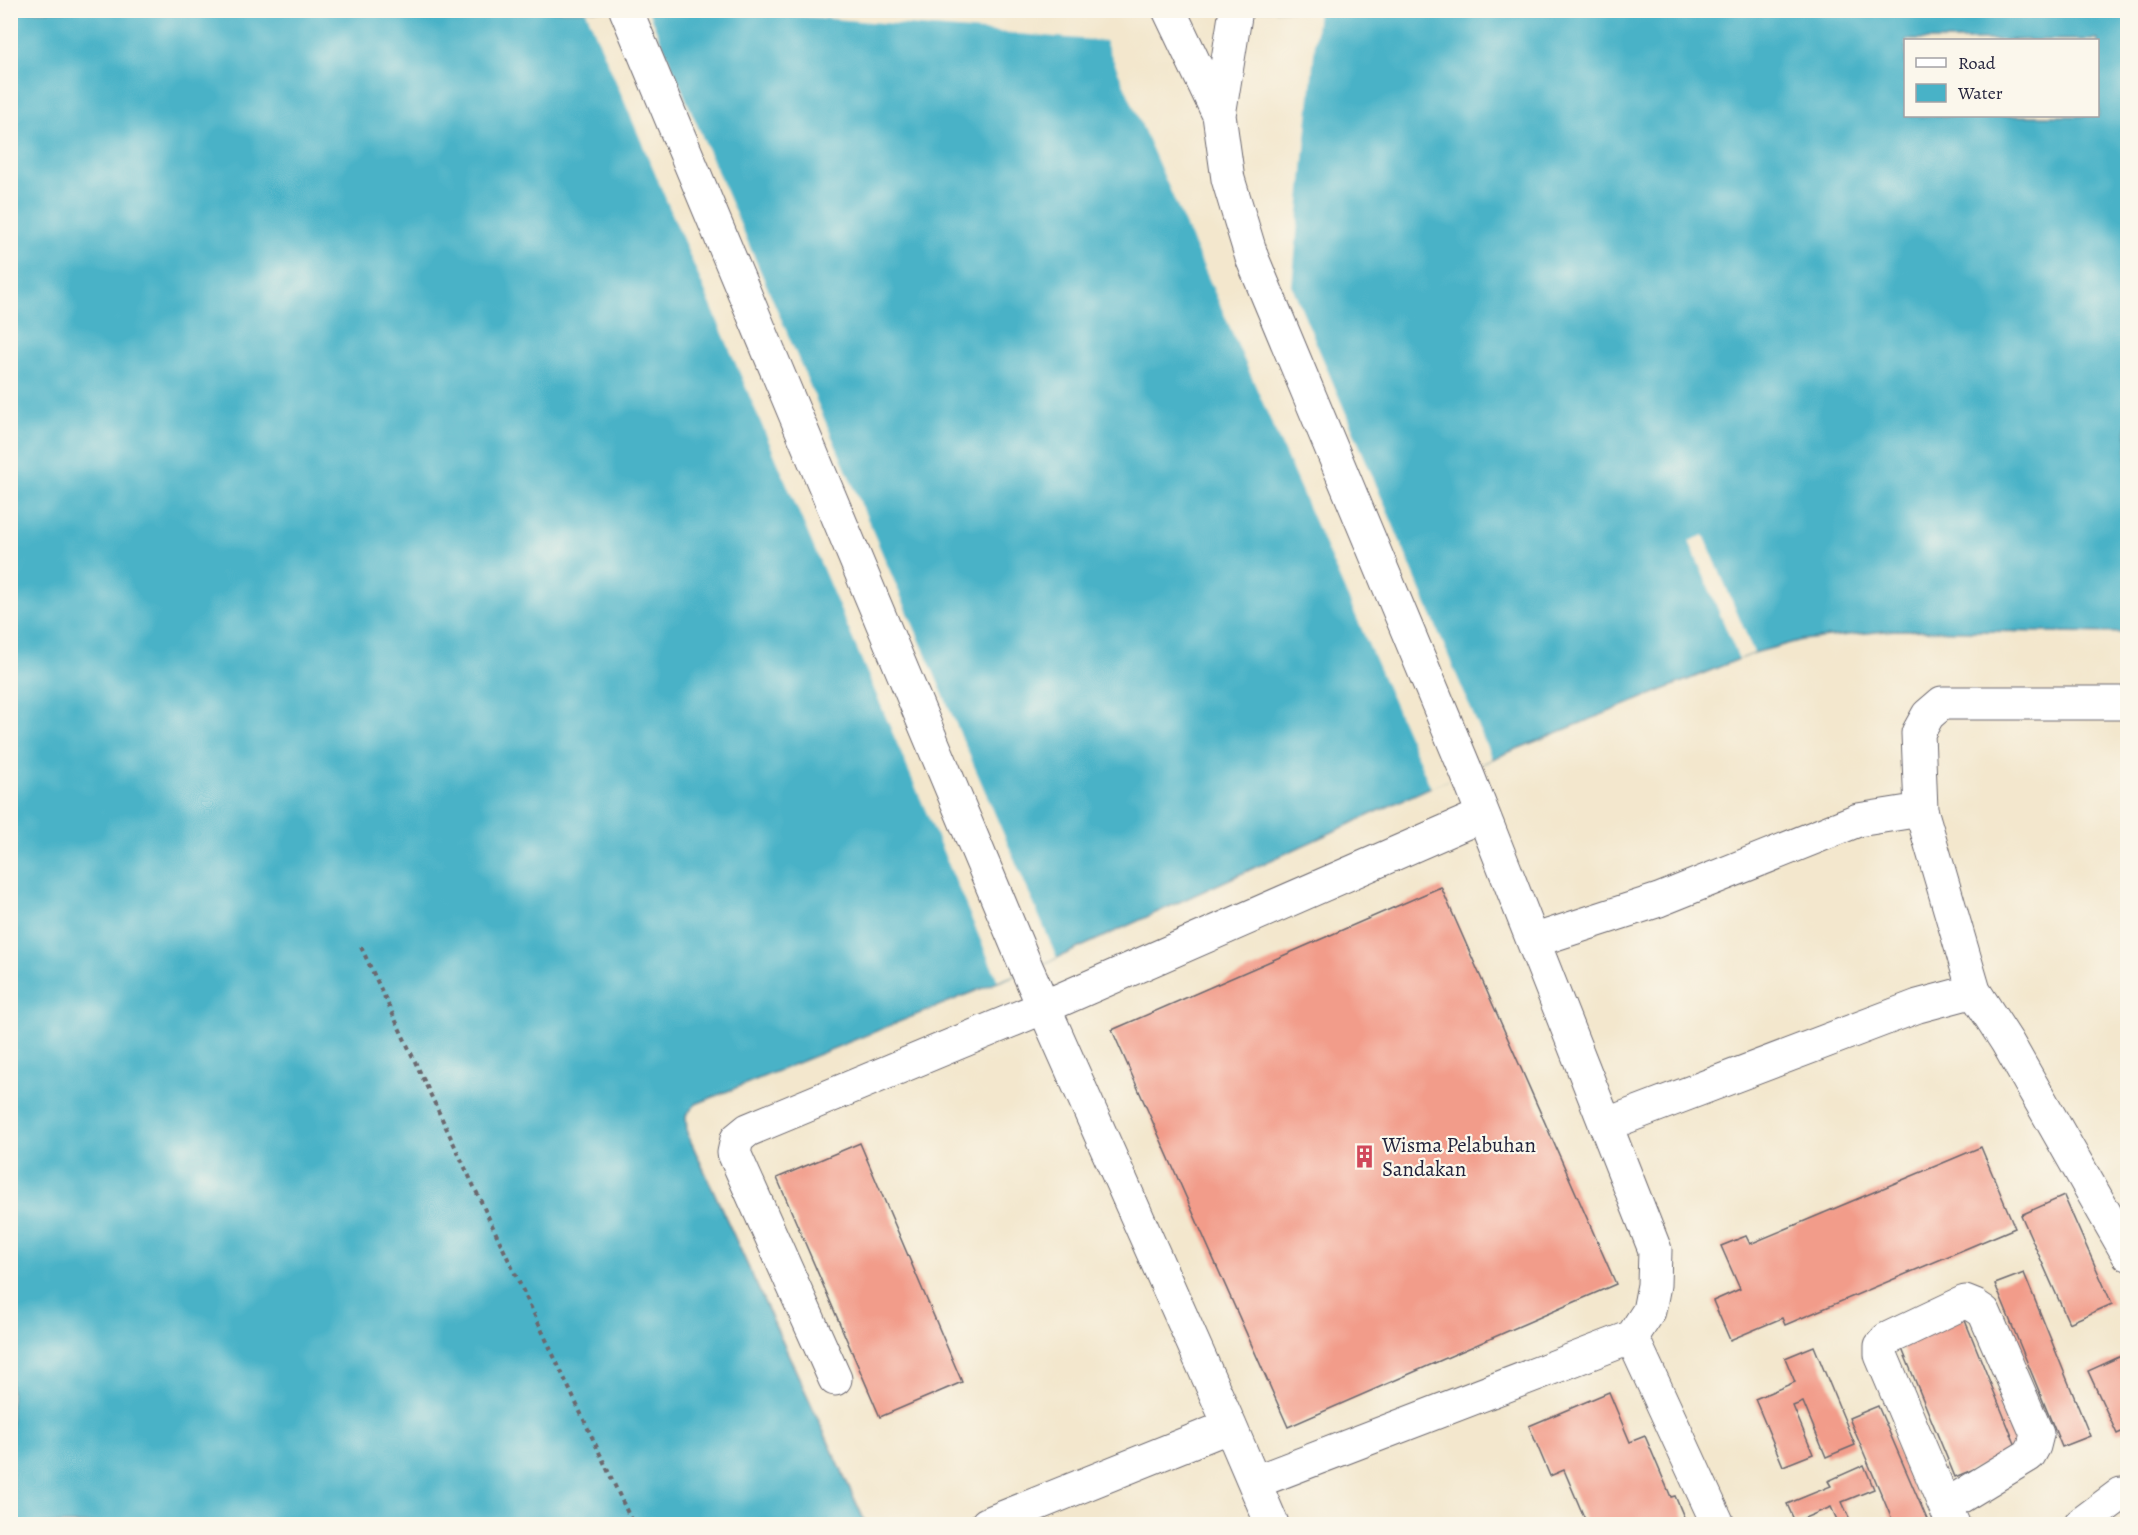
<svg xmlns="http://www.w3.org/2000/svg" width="2138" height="1535" font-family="Alegreya,serif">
<rect width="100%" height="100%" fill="#fbf7ec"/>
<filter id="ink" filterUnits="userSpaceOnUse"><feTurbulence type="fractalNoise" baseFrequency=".0167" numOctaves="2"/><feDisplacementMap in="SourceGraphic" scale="12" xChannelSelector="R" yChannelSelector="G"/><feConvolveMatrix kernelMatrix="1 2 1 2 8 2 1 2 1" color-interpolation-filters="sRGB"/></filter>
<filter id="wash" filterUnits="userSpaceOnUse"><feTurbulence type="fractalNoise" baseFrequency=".008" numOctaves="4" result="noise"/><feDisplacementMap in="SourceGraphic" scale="24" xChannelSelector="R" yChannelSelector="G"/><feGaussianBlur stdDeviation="1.35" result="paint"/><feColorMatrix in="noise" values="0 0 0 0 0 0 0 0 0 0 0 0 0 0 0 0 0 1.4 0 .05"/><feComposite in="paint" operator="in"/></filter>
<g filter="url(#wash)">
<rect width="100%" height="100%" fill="#f3e7cd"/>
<path fill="#48b2c7" stroke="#356a81" stroke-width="1.5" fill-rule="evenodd" d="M10,11H2127V633L1895,630L1802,640L1754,653L1492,759L1057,958L696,1104L686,1115L687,1133L866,1524H11ZM1906,40H2098V116H1906Z"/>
<path fill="#f3e7cd" d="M586,11H648L1057,958L998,981Z
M735,11H1318L1292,286L1492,759L1431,788L1105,41Z
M1704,535L1754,653L1739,659L1689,541Z"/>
<g id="blocks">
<path fill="#f29c8a" d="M1441,887L1616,1284L1288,1427L1112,1030Z
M860,1143L962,1382L880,1417L777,1178Z
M1981,1147L2015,1228L1785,1325L1782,1318L1730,1340L1713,1301L1740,1289L1721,1246L1746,1236L1750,1244Z
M2064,1196L2112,1304L2069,1323L2021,1215Z
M2024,1273L2090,1436L2062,1447L1995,1284Z
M1964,1318L2018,1451L1955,1477L1900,1344Z
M1814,1346L1855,1445L1826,1457L1803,1402L1793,1406L1813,1454L1783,1466L1755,1399L1795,1382L1785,1358Z
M2128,1353V1429L2117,1434L2088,1371Z
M1609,1392L1630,1442L1645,1436L1671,1497L1675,1496L1687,1524H1587L1564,1470L1550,1476L1529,1426Z
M1878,1406L1929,1524H1894L1849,1418Z
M1864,1465L1874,1489L1842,1502L1852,1524H1839L1831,1507L1795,1522L1787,1504L1831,1486L1828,1481Z"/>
</g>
</g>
<g filter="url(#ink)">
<use href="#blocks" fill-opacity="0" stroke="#6b676e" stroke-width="1.5"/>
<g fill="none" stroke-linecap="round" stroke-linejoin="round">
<defs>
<path id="minor" d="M626,10L1027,969L1230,1426L1272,1524
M1169,10L1219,115L1228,179L1252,258L1466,771L1655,1250L1654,1285L1649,1311L1632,1337L1718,1524
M1219,115L1236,10
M2128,703H1942L1928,715L1918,733L1921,810L1974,991L2007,1042L2128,1254
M1533,941L1659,900L1858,820L1921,810
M1605,1125L1918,1006L1974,991
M835,1379L734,1153L737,1139L748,1130L1044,1007L1483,815
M1255,1482L1632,1337
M1945,1506L2029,1455L2034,1446L2037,1434L1984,1312L1975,1306L1965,1302L1887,1339L1881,1346V1355L1945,1506L1953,1524
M987,1524L1230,1426
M2081,1524L2121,1494"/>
</defs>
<use href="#minor" stroke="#6b676e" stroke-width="35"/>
<path stroke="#6b676e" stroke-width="4" stroke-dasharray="4.5 4.5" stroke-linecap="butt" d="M361,947L633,1524"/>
<use href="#minor" stroke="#fff" stroke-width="33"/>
</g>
</g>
<defs>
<symbol id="building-bare" viewBox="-9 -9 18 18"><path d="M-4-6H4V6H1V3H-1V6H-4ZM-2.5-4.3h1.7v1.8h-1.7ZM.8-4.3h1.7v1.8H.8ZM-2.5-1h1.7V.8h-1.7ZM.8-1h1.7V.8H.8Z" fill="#d1495b" stroke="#fbf7ec" stroke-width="2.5" paint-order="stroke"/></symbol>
</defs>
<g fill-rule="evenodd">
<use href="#building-bare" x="1348" y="1140" width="33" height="33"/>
</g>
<g text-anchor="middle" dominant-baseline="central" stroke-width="4.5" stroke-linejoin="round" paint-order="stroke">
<g font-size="21" fill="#22223b" stroke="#fbf7ec" text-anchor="start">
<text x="1382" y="1145">Wisma Pelabuhan<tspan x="1382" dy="24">Sandakan</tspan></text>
</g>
</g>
<rect width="2138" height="1535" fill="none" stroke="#fbf7ec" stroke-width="36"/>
<rect x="1904" y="39" width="195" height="78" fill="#fbf7ec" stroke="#a4a2a5" stroke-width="1.5"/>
<rect x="1916" y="58" width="30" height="9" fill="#ffffff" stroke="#a4a2a5" stroke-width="1.5"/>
<text x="1958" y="69" font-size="18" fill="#22223b">Road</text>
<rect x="1916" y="84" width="30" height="18" fill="#48b2c7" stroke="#a4a2a5" stroke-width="1.5"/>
<text x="1958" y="99" font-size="18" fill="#22223b">Water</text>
</svg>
